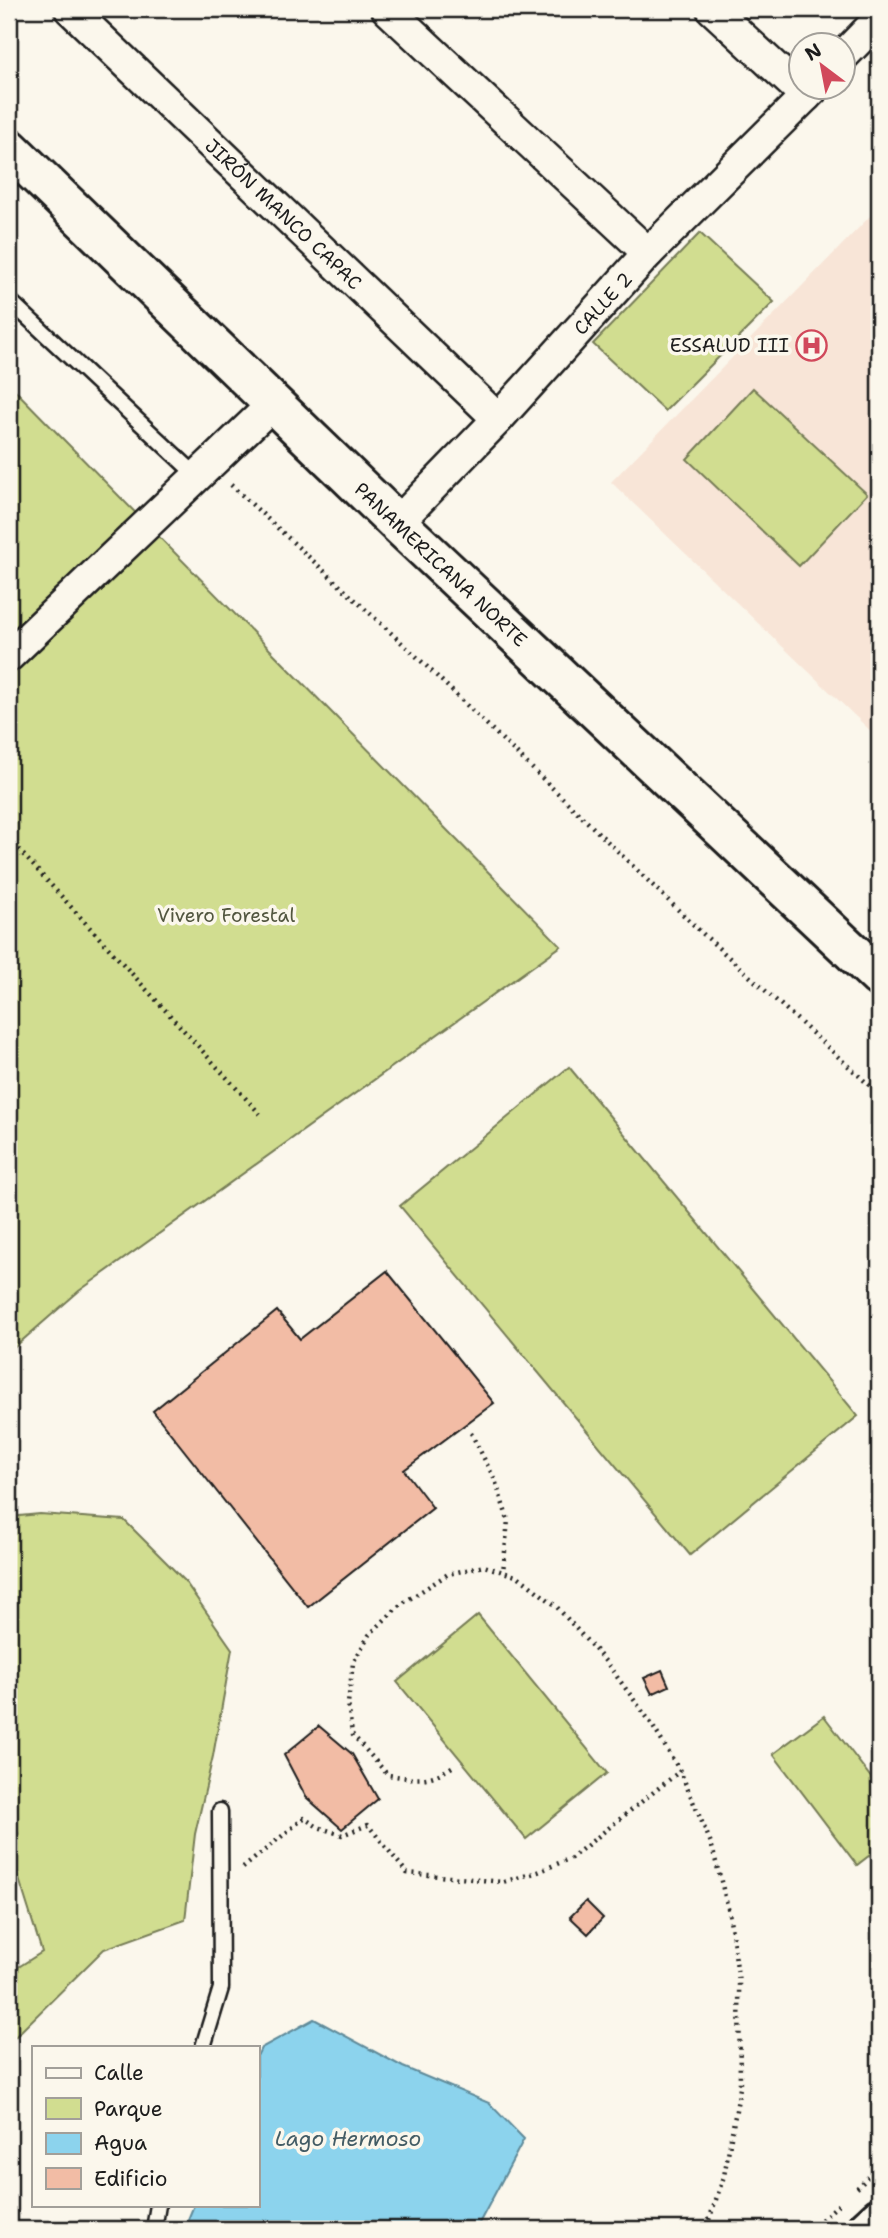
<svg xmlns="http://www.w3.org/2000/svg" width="888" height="2238" font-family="'Shantell Sans',sans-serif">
<rect width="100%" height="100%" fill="#fbf7ec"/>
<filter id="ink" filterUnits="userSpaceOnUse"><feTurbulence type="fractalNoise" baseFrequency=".0143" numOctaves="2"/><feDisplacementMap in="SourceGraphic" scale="14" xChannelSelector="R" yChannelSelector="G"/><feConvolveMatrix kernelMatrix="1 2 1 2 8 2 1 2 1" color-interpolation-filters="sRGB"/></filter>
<g filter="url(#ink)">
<path fill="#f8e5d7" d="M879,207V739L611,482Z"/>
<path fill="#d1dd90" stroke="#767c56" stroke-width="2" d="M700,233L774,302L665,411L593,344Z
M9,384L561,946L79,1291L9,1352Z
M753,388L867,494L799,566L687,459Z
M569,1067L858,1416L690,1555L400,1206Z
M40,1514L124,1520L184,1580L232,1649L213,1756L195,1834L185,1920L104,1949L9,2043V1973L42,1952L15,1866L18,1833L9,1830V1517Z
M478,1615L607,1773L526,1839L397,1682Z
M824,1716L879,1788V1848L857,1865L773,1754Z"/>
<path fill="#8cd3ed" stroke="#5f8a99" stroke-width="2" d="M314,2019L403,2067L489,2103L524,2139L476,2229H184L194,2205H257V2056L261,2048Z"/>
<path fill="#f2bca5" stroke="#1c1c1c" stroke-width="2" d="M387,1271L494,1403L404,1470L433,1508L308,1607L153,1411L277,1311L300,1339Z
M662,1670L669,1686L652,1694L644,1678Z
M319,1726L352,1754L378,1799L342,1829L306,1797L284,1755Z
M586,1901L603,1918L588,1934L570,1917Z"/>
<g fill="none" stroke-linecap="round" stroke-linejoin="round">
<defs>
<path id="lane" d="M9,300L197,476
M203,2047L221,1988L220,1811
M154,2229L158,2205"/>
<g id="street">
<path id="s1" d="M70,9L498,419"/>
<path d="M387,9L648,253"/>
<path d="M712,9L806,96"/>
<path d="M842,57L879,19"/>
<path id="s2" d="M397,523L498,419L648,253L814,88"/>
<path d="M9,656L274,403"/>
</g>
<path id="primary" d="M867,2229L879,2218"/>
<g id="highway">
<path id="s3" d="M9,148L397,523L879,977"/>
</g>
</defs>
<use href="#lane" stroke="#1c1c1c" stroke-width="19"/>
<use href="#street" stroke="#1c1c1c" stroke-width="35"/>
<use href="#primary" stroke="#1c1c1c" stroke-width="44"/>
<use href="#highway" stroke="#1c1c1c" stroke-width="44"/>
<path stroke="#1c1c1c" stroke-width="4.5" stroke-dasharray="2 5" stroke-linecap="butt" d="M231,485L416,656L701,932L879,1094
M9,839L260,1114
M471,1433L495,1480L508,1520L503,1572
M452,1767C426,1783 417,1779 388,1775L352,1734L348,1703L353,1663L369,1635L400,1605L448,1574L484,1566L519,1577L555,1605L606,1662L649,1720L680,1771L711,1843L729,1912L739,1982L740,2088L724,2176L706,2229
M243,1868L304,1818L318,1827L342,1835L368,1825L407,1873L503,1882L538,1872L571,1858L680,1771
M857,2188L879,2167
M811,2229L840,2203"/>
<use href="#lane" stroke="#fbf7ec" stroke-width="14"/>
<use href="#street" stroke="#fbf7ec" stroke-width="30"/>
<use href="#primary" stroke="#fbf7ec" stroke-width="38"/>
<use href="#highway" stroke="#fbf7ec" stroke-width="38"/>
</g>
</g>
<defs>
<symbol id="hospital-ring" viewBox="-11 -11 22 22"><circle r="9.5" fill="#fbf7ec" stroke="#d1495b" stroke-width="1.5"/><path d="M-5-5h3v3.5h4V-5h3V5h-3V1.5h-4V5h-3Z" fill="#d1495b"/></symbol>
</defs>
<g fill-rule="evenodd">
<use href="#hospital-ring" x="794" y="328" width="35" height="35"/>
</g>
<g text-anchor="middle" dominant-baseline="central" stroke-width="7" stroke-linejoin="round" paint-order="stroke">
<g font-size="19" fill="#1c1c1c" stroke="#fbf7ec">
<text stroke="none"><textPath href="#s1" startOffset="296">JIRÓN MANCO CAPAC</textPath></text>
<text stroke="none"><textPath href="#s2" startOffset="301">CALLE 2</textPath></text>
<text stroke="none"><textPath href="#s3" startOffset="600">PANAMERICANA NORTE</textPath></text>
</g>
<g font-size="19" fill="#1c1c1c" stroke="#fbf7ec" text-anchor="end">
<text x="789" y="345">ESSALUD III</text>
</g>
<g font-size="19" fill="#52563f" stroke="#fbf7ec">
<text x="226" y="915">Vivero Forestal</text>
</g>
<g font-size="21" font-style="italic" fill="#435c65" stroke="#fbf7ec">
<text x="348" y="2139">Lago Hermoso</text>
</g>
</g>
<rect width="888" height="2238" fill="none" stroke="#fbf7ec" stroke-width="35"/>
<rect x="18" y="18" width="853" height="2203" fill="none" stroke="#1c1c1c" stroke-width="2.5" filter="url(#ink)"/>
<rect x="32" y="2046" width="228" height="161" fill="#fbf7ec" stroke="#a29f99" stroke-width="2"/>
<rect x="46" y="2068" width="35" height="10" fill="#fbf7ec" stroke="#a29f99" stroke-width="2"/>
<text x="94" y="2080" font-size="21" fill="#1c1c1c">Calle</text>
<rect x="46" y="2098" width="35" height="21" fill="#d1dd90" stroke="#a29f99" stroke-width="2"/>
<text x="94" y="2116" font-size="21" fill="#1c1c1c">Parque</text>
<rect x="46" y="2133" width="35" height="21" fill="#8cd3ed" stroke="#a29f99" stroke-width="2"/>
<text x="94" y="2150" font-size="21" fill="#1c1c1c">Agua</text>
<rect x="46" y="2168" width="35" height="21" fill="#f2bca5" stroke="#a29f99" stroke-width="2"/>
<text x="94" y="2186" font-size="21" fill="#1c1c1c">Edificio</text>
<g transform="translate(822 66) rotate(328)"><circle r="33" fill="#fbf7ec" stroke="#a29f99" stroke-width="2"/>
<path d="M0-5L12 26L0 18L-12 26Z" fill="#d1495b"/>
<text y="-10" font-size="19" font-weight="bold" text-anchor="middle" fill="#1c1c1c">N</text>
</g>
</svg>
